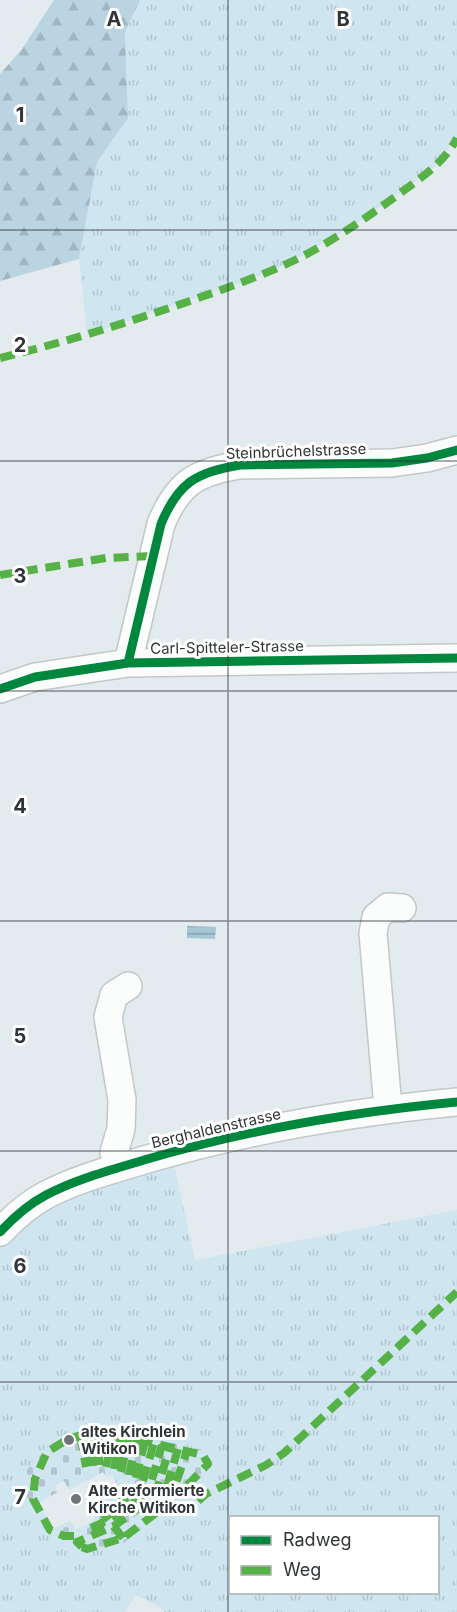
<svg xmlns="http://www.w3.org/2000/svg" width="457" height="1612" font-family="Inter,sans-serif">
<defs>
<pattern id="grass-tufts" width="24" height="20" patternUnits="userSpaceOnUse" patternTransform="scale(1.5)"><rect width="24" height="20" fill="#cfe5f0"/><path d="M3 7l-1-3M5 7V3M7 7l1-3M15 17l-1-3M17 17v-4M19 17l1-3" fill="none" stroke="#b2c5ce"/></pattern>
<pattern id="forest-firs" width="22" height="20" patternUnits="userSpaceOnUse" patternTransform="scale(1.5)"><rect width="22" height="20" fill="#bad4e1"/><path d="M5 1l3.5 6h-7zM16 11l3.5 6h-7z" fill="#a0b7c2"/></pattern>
<pattern id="cemetery-stones" width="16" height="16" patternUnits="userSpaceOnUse" patternTransform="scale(1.5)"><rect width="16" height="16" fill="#cfe5f0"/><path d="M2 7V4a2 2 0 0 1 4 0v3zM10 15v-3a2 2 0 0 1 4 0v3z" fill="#b2c5ce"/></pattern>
<pattern id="water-rules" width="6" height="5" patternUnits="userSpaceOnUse" patternTransform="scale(1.5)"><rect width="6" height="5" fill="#a6c6d6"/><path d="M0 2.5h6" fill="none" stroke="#88a2ae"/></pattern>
</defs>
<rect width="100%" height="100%" fill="#e4ebee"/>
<path fill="url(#grass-tufts)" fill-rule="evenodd" d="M140,0H457V136L436,166L370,215L295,260L243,282L87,335L79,259L97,162L128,118L125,32Z
M173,1160L195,1260L457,1210V1612H163L164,1610L136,1595L125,1612H0V1245L59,1197ZM58,1439L213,1463L120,1546L90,1551L75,1549L33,1514L34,1458ZM231,1518H438V1592H231Z"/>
<path fill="url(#forest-firs)" d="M54,0H140L125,32L128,118L97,162L79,259L0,281V74L22,49Z"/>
<path fill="url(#cemetery-stones)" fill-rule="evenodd" d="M101,1427L203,1450L213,1463L173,1503L120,1546L90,1551L75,1549L55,1537L41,1526L26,1498L23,1478L34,1458L58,1439L91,1428ZM103,1472L106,1477L112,1475L118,1485L109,1490L112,1496L89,1509L95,1519L76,1530L70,1520L53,1529L39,1503L58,1492L55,1486L64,1481L69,1490Z"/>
<path fill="url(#water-rules)" d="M187,926L216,927L215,939L187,938Z"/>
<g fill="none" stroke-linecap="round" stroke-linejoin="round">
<defs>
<path id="minor" d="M128,663L161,524C178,483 196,472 240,465L392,463L427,458L457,450
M0,689L35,677L128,663L457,658
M388,1108L373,933L376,917L388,907L402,908
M117,1168L114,1152L121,1129L122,1100L108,1017L114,995L128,986
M0,1232C13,1218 29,1204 46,1195C76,1179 111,1170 144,1160C246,1130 352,1112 457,1102"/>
</defs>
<use href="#minor" stroke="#c2c7c9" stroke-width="30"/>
<use href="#minor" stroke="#fbfcfc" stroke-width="27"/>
<path stroke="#56b246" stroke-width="8" stroke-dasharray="15 8" stroke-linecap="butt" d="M0,358C62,343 123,324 184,303C221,290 259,277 295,260C332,242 366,218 399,194C422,177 444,163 457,138
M0,575L106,558L153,556
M90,1431L93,1466
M80,1435L86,1467
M99,1465V1430
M106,1467L113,1433
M114,1469L121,1435
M121,1472L129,1437
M129,1475L137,1439
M136,1478L145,1441
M143,1481L154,1443
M162,1496L173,1492L187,1451
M198,1501L206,1494L266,1465L284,1453L457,1292
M91,1528L108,1520L158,1486L170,1447
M74,1536H64L50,1530L33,1499L35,1479L47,1452L68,1439L99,1430L203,1455L208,1464L179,1494
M123,1538L103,1513L151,1483L162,1445
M82,1547L77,1542L114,1526L166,1489L178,1449
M82,1547L87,1549L123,1538L168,1504L162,1496"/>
<defs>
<path id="cycleway" d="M128,663L161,524C178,483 196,472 240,465L392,463L427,458L457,450
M0,689L35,677L128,663L457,658
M0,1232C13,1218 29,1204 46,1195C76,1179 111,1170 144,1160C246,1130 352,1112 457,1102"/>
</defs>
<use href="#cycleway" stroke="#fff" stroke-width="13"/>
<use href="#cycleway" stroke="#00873e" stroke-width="9"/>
</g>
<path fill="none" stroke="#303437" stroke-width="1.5" stroke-opacity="0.55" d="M228,0V1612M0,230H457M0,461H457M0,691H457M0,921H457M0,1151H457M0,1382H457"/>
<g fill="#6f7477" stroke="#fff" stroke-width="2">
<circle cx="69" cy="1440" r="6"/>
<circle cx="76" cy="1499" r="6"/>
</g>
<g text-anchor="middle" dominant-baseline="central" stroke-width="6" stroke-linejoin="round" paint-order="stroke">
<g font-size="15" fill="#303437" stroke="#fff">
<text transform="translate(296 451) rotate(-2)">Steinbrüchelstrasse</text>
<text transform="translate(227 647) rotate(-1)">Carl-Spitteler-Strasse</text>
<text transform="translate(216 1128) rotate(-13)">Berghaldenstrasse</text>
</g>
<g font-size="15" font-weight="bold" fill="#303437" stroke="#fff" text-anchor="start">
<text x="81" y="1431">altes Kirchlein<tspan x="81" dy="17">Witikon</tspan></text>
<text x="88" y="1490">Alte reformierte<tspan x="88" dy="17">Kirche Witikon</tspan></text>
</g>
</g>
<g font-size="20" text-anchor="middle" font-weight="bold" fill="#303437" stroke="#fff" stroke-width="6" stroke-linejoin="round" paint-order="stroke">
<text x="114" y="26">A</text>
<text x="343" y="26">B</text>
<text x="20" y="122">1</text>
<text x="20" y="352">2</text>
<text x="20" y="583">3</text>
<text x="20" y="813">4</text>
<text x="20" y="1043">5</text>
<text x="20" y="1273">6</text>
<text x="20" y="1504">7</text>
</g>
<rect x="229" y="1516" width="210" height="78" fill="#ffffff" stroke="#acaeaf" stroke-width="1.5"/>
<rect x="241" y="1536" width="30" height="9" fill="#00873e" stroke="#acaeaf" stroke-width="1.5"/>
<text x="283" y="1546" font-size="18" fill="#303437">Radweg</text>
<rect x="241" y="1566" width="30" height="9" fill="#56b246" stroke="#acaeaf" stroke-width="1.5"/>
<text x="283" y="1576" font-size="18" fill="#303437">Weg</text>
</svg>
